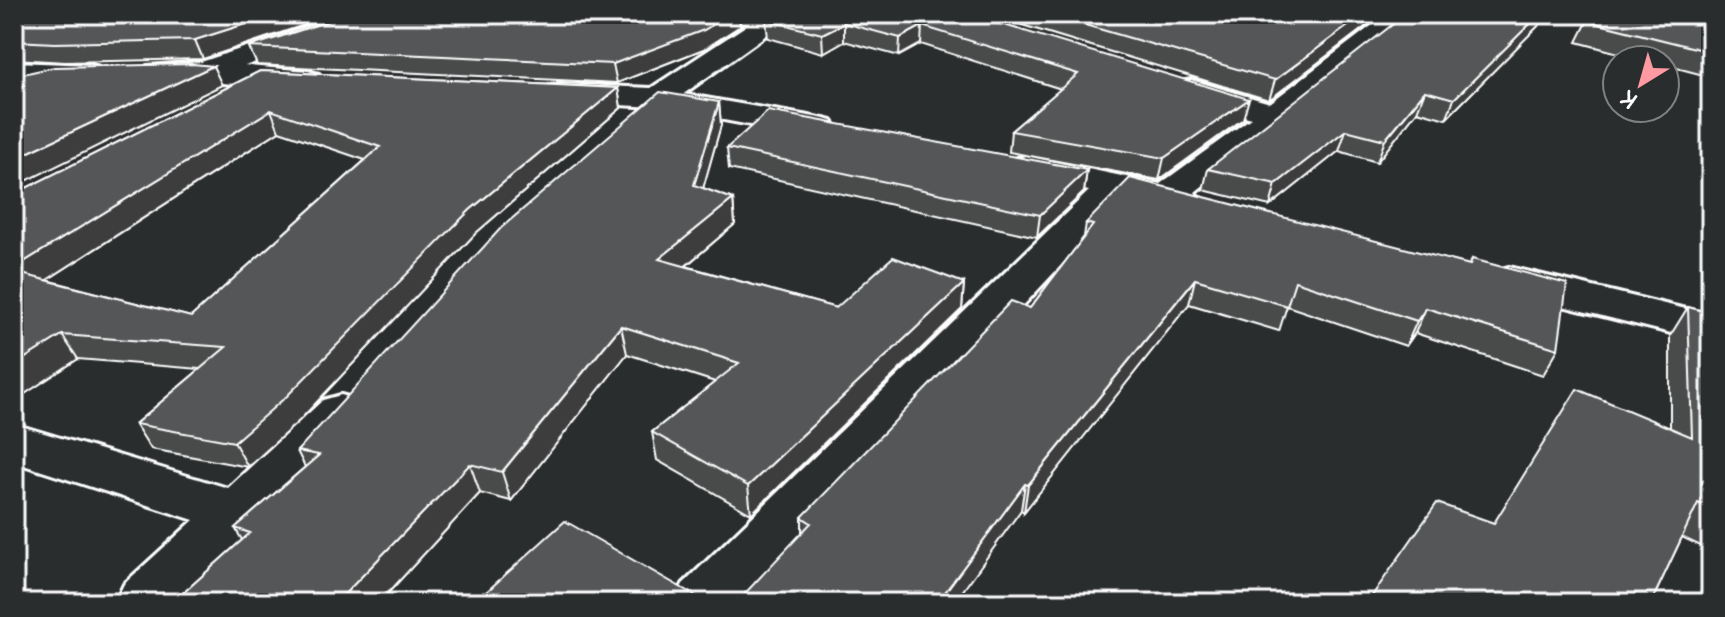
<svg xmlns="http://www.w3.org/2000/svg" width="1725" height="617" font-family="Pangolin,sans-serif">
<rect width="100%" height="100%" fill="#2a2d2e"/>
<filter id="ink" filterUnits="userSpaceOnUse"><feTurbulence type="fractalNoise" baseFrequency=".0125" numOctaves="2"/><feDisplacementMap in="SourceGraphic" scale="16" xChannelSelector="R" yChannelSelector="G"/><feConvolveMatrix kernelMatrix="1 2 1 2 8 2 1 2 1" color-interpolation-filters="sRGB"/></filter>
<g filter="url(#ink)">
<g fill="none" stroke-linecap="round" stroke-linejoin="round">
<defs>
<path id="street" d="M346,14H385L381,20L212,77L202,80L192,77L187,71L192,65Z
M728,14C743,14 771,8 780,22L776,28C762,31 737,26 728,14Z
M1387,14H1417L1195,192L1200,199L1194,207L1181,210L1124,198L744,603H674L683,584L1089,191L1013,175L1008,167L1013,159L1026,156L1160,184L1251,118L1180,96L1176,89L1180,82L1191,80L1270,103Z
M660,90L820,118L832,121L837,128L832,135L820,138L649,106L644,99L649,92Z
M1509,267L1711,315V343L1494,289L1488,280L1494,271Z
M341,395L359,400L366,412L359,424L186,603H115L124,584L194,520L14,462V424L228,488L323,400Z"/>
<path id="secondary" d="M764,14H801L797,20L776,28L668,105L657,107L560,102L549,100L545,93L549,86L560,84L651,88Z
M14,62L92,65L103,68L107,74L103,80L92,83L14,80Z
M202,62L308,71L319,74L323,80L319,86L308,89L147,78L142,72L147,66Z"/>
</defs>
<use href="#street" stroke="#fff" stroke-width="6"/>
<use href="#secondary" stroke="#fff" stroke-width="6"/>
<use href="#street" fill="#2a2d2e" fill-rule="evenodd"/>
<use href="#secondary" fill="#2a2d2e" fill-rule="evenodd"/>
</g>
<path fill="#494b4c" stroke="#fff" stroke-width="2" fill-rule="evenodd" d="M14,14H337L203,59L65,62L14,59Z
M350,14H739L740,26L706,48L617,83L257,65L249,47Z
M968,14L1243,119L1159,180L1009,152L1011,131L1061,89L921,44L899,56L844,41L823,53L768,38L766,20Z
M986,14H1382L1269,100Z
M1550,14L1446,119L1417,111L1377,162L1339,151L1270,206L1203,190L1208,169Z
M1591,14H1711V77L1665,65V60H1645L1577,42Z
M260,71L618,88L621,108L476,233L299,421L248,467L151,449L135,424L200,369L78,359L14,401V194ZM279,131L365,160L191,317L47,280Z
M719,102L721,125L703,188L733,199L735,224L686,266L836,308L964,283L962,309L751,514L657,460L652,432L715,382L627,354L511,501L480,493L379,603H172L242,540L235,528L305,467L297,451Z
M727,148L1087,170L1084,192L1037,237L729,169Z
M1086,223L1469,265L1472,259L1558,349L1543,375L1415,333L1406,346L1287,306L1279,331L1189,304L1024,512L1021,510L802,532V517L1030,308L1084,237Z
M1688,307L1711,313V551L1682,537L1651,603L1494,523L1670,428V336Z"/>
<path fill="#3c3d3e" stroke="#fff" stroke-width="2" d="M277,14H337L203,59L195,40Z
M730,14H739L740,26L706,48L617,83L613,64Z
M1364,14H1382L1269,100L1275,80Z
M1540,14H1550L1446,119L1454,99Z
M844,23V41L823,53L822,34Z
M922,26L921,44L899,56L900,38Z
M213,66L222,85L14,187V159Z
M618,88L621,108L476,233L299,421L248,467L234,442L470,210Z
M1425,91L1417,111L1377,162L1385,140Z
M1249,99L1243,119L1159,180L1164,158Z
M719,102L721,125L697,210L694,185Z
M271,110L279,131L25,294L14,278V268Z
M1346,130L1339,151L1270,206L1276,184Z
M1087,170L1084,192L1037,237L1040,215Z
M733,199L735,224L663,285L659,259Z
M1195,279L1189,304L1024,512L1028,485Z
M964,283L962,309L751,514L748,486Z
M1426,308L1415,333L1406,346L1417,321Z
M621,326L627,354L511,501L502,472Z
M62,335L78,359L14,401V365Z
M470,464L480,493L379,603H336Z
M1025,484L1021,510L954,603H937Z"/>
<path fill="#555758" stroke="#fff" stroke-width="2" d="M14,14H277L195,40L55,43L14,41Z
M350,14H730L704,30L613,64L249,47Z
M778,14H968L1249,99L1164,158L1011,131L1078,74L922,26L900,38L844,23L822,34L766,20Z
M1047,14H1364L1275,80Z
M1406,14H1540L1454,99L1425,91L1385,140L1346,130L1276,184L1208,169Z
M1591,14H1711V52L1587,21Z
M193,64L213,66L14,159V76L54,67Z
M260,71L618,88L470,210L287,396L234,442L135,424L226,347L62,335L14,365V272L191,317L380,147L271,110L14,268V194Z
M660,92L719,102L694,185L733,199L659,259L836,308L893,257L964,283L748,486L652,432L739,363L621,326L502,472L470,464L336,603H172L250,533L235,528L319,455L297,451L501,228Z
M768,111L1087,170L1040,215L727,148Z
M1130,178L1470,265L1472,259L1567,284L1558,349L1426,308L1417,321L1295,281L1287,306L1195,279L1028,485L1025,484L937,603H736L811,523L802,517L1011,301L1030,308L1093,225L1086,223Z
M1688,307L1711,313V509L1698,503L1651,603H1367L1437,503L1494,523L1577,389L1692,437Z
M565,521L708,603H474Z"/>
</g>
<rect width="1725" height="617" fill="none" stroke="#2a2d2e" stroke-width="48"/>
<rect x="24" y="24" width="1677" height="569" fill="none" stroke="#fff" stroke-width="3" filter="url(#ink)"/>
<g transform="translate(1641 84) rotate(217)"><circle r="38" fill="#2a2d2e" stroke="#7f8182" stroke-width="2"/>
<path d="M0-6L14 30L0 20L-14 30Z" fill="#ff9aa2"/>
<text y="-12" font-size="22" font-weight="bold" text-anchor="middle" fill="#ffffff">K</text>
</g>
</svg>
